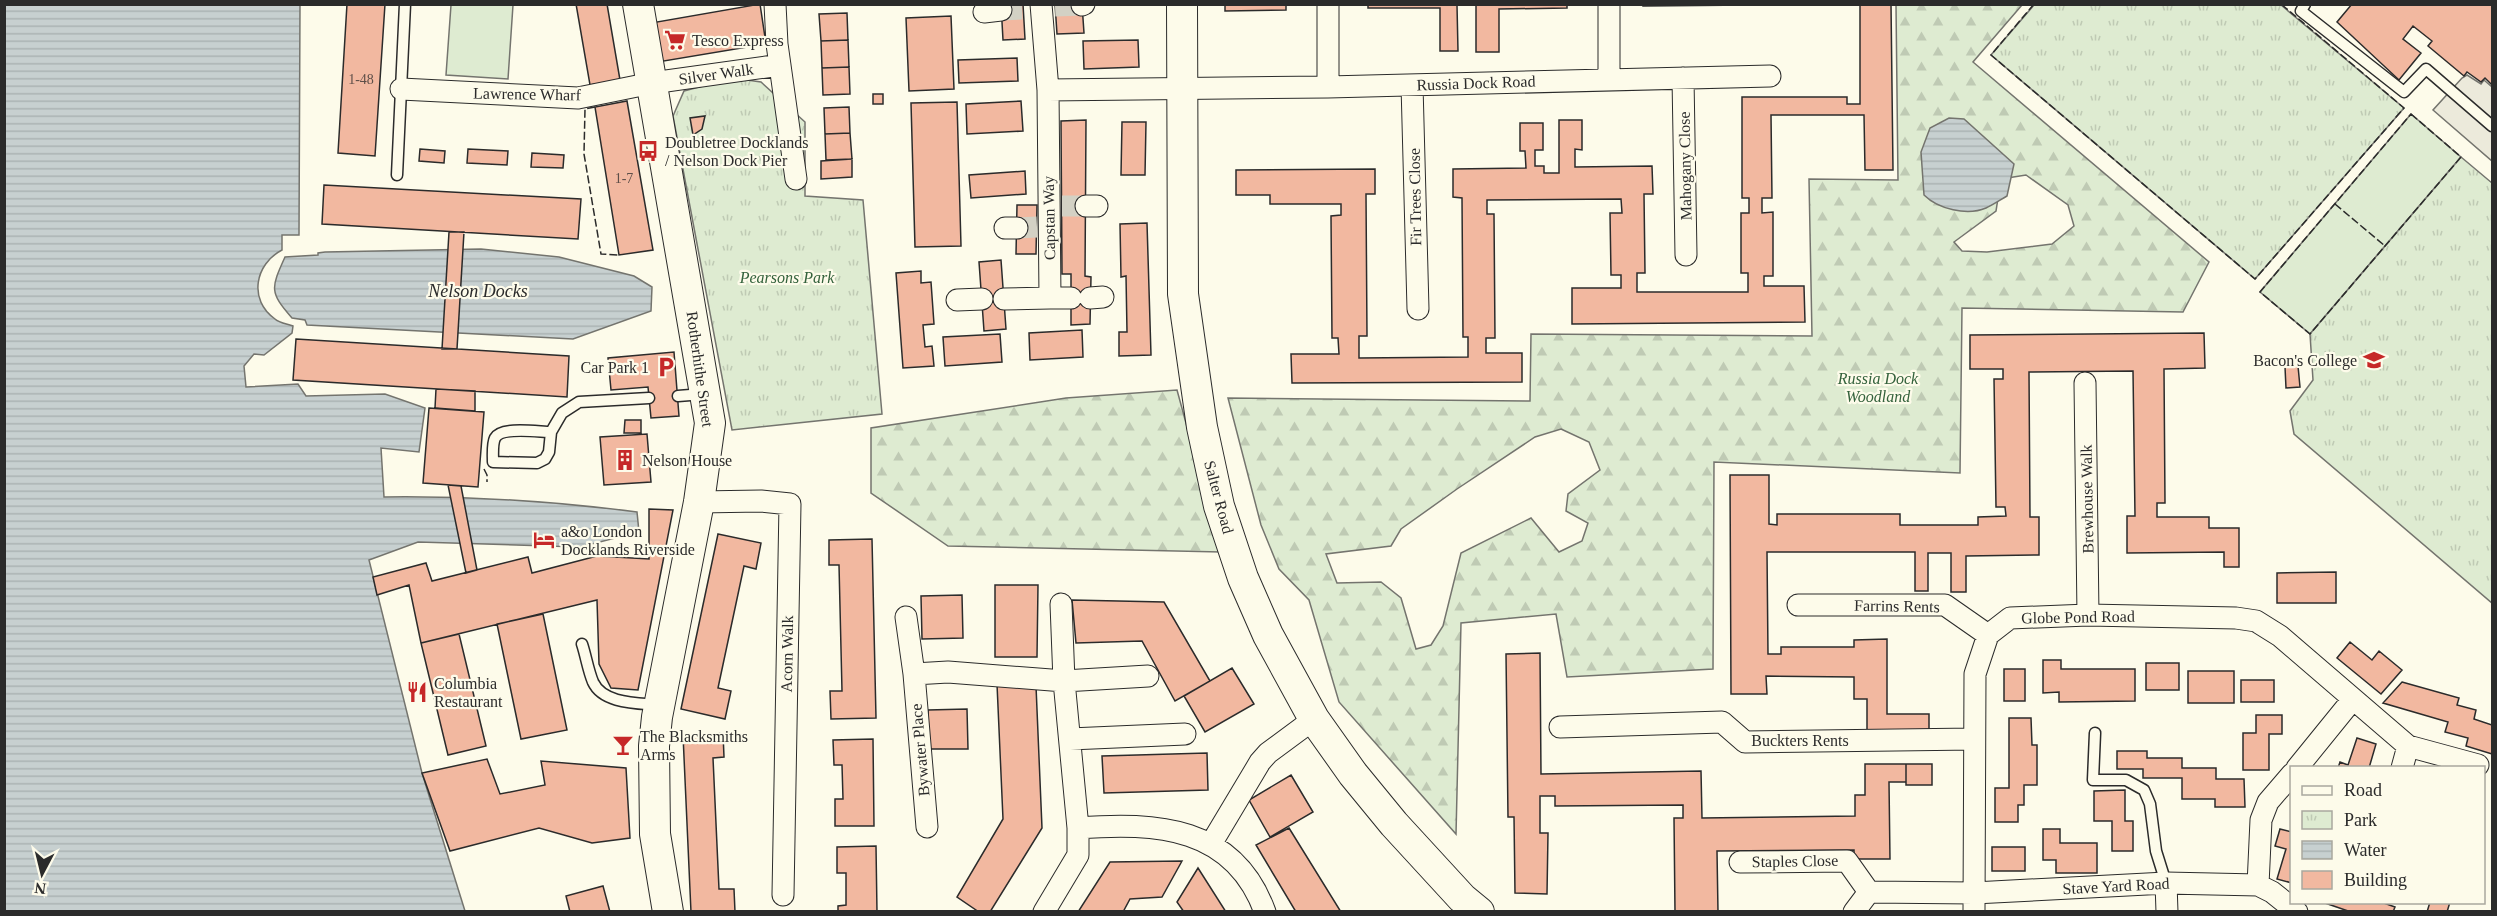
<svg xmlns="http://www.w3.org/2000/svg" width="2497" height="916" font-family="'Times New Roman',serif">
<defs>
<pattern id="forest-firs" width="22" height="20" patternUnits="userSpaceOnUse" patternTransform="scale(1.5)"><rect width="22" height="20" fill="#deebd1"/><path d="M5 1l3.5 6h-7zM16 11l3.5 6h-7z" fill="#bfcab4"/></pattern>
<pattern id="park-tufts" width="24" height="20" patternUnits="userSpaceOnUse" patternTransform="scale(1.5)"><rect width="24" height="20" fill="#deebd1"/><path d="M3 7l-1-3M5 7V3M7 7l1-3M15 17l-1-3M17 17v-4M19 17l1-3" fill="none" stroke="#bfcab4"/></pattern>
<pattern id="water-rules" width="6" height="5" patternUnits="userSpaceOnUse" patternTransform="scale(1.5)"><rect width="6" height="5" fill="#c7d0d0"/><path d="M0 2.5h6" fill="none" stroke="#abb3b3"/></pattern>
</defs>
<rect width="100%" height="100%" fill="#fdfbea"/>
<path fill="#deebd1" stroke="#74746e" stroke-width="1.5" d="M451,5H513L508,79L446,75Z
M2411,114L2461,157L2310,334L2260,292Z"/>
<path fill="url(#forest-firs)" stroke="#74746e" stroke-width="1.5" fill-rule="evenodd" d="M1896,5H2022L1973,62L2209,262L2183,312L1962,308L1960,473L1714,462L1713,669L1567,677L1556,614L1461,623L1456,834L1339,702L1309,600L1279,569L1261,525L1228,398L1530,401L1531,334L1812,336L1809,179L1898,180ZM2026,175L2068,205L2074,226L2052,244L1987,252L1962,251L1954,242L1996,211L2001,179ZM1561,429L1589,442L1600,470L1568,494L1566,511L1588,523L1582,541L1559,552L1531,518L1461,553L1443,626L1431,645L1416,649L1401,598L1381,582L1337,583L1326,554L1391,546L1401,529L1457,489L1535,437Z
M1177,390L1221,552L948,546L871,493V428L1066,398Z"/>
<path fill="url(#park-tufts)" stroke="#74746e" stroke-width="1.5" d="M2034,5H2281L2404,108L2255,279L1991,55Z
M733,78L761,82L805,122V196L863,200L882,414L732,430L673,116L684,91Z
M2461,157L2492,183V603L2294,434L2290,411L2313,380L2310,334Z"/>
<path fill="#eceadb" stroke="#74746e" stroke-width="1.5" d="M2467,75L2481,84L2484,80L2492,87V161L2433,110L2462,78Z"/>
<path fill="url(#water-rules)" stroke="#74746e" stroke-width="1.5" d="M5,5H300L299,235H282V250C255,264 248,300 275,319C279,323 288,324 293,326L292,333L264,355L254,354L244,366L246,387L298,384L306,396L385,394L425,408L419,452L381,448L384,497C468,496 553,501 637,512L639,532L580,547L418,542L369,560L422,773L465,911L5,912Z
M1949,118L1964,119L2014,164L2007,196C2000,200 1993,205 1986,208C1967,216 1938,209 1924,195L1921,152L1930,128Z
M481,249L559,257L634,276L652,287L651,311L573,339L307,325L305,320L292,318C269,292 271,288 285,257L318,255V253L325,252Z"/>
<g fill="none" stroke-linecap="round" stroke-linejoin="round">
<path stroke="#2b2b2b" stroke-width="1.5" stroke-dasharray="8 6" stroke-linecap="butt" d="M4,470H5"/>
</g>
<path fill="#f2b8a0" stroke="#2b2b2b" stroke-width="1.5" d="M347,4H385L375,156L338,153Z
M576,4H607L620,80L590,85Z
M760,4L766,44L658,62L651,23Z
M1001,4H1023L1025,39L1003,40Z
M1055,4H1082L1084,33L1057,34Z
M1225,4H1286V10L1225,11Z
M1368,4H1567V8L1499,9V52H1476V5H1457L1458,51H1440V8H1368Z
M1643,4H1848L1643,6Z
M1860,4H1891L1893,170H1865L1864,115H1771L1772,198H1762V213L1773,212V276H1764V286H1804L1805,322L1572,324V288H1621V275H1611L1610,213H1622L1621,199L1487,200V214H1494L1495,338H1486V353H1522V382L1292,383L1291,354H1339L1338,338H1332L1331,216L1341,215V204H1270V195H1236V170L1375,169V194H1366L1367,336H1359V358L1468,357V337H1463L1462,198L1453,197V169L1526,168L1525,151H1520V123H1543V150H1535V166H1544V173H1559V120H1582V150L1575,149V167L1652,166L1653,194H1644L1645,273H1637V292H1748V273H1741V213H1749V198H1742V97H1847V104H1860Z
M2352,4H2492V85L2485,78L2481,82L2467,72L2464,76L2428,46L2432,41L2413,26L2403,39L2421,53L2399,80L2337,22Z
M847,13L848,40L821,41L819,14Z
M951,16L954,89L909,91L906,18Z
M848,40L849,67L822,68L821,41Z
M1138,40L1139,67L1084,69L1083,41Z
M1017,58L1018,81L959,83L958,60Z
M849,67L850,94L823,95L822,68Z
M873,94H883V104H873Z
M627,101L653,250L619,255L595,107Z
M1021,101L1023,131L967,134L966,104Z
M957,102L961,246L915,247L911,103Z
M849,107L850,133L825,134L824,108Z
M705,116L702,129L693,135L690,118Z
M1086,120L1085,276L1091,277L1090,324L1071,325V274H1062L1061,121Z
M1122,122H1146L1145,175H1121Z
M850,133L852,159L826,160L825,134Z
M420,149L445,151L444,163L419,161Z
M468,149L508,151L507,165L467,163Z
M532,153L564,155L563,168L531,167Z
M852,159V177L821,179V161Z
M1025,171L1026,194L971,198L969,175Z
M324,185L581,199L578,239L322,224Z
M1017,205H1037L1036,254H1016Z
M1147,223L1151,355L1119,356V332H1127L1126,276L1121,277L1120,224Z
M449,232H464L457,349H442Z
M1001,260L1006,329L984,331L979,262Z
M921,271V283L931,282L934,324L923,325L925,347L932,346L934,366L903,368L896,273Z
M1082,330L1083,357L1030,360L1029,333Z
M2204,333L2205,368L2164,369L2165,503H2157V517H2209V528H2239V567H2224V552L2127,553V516H2135L2133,371L2029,372L2030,517H2039V555L1966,556V592H1951V553H1928V591H1915V552H1767L1768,654H1781V647H1854V640L1887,639V714H1929V730H1867V699H1854V677L1766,676L1767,694H1731L1730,475H1769V524L1777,525V514H1900V525H1978V517L2006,516L2005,507H1996L1994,379H2003V369H1970V335Z
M1000,334L1002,362L945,366L943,337Z
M296,339L569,356L567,397L293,380Z
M674,352L679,416L651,418L648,387L611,390L608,358Z
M2298,366L2300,387L2286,388L2285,367Z
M436,389L475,391V411L435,408Z
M429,408L484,412L478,487L423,483Z
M625,420H641V433H624Z
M647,434L651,482L604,485L600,437Z
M448,485L461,486L477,570L466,573Z
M649,509L673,510L638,690L611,688L599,664L597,600L421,643L409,585L377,595L373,577L426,563L432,581L528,557L532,573L597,556L649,559Z
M718,534L761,543L756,569L744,566L718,688L731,691L725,719L681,709Z
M872,539L876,718L831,719L830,691H842L839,565H829V540Z
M2336,572V603H2277V573Z
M995,585H1038L1037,657H995Z
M962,595L963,638L922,639L921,596Z
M1072,600L1164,602L1210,681L1175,701L1142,641L1076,643Z
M543,614L567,730L521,739L497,624Z
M459,634L486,746L448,755L421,643Z
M2350,642L2372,660L2379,651L2402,670L2381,694L2337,658Z
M1540,653L1541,774L1701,771L1702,818L1855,816V795H1865V764H1906V782H1889L1890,859H1854V850L1717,851L1718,912H1675L1674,818H1683V805L1555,806V796H1540V833H1548L1547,894L1515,893L1514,817H1508L1506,654Z
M2043,660H2061V669H2135V701L2059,702V692L2043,693Z
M2146,663H2179V690H2146Z
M1232,668L1254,704L1205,732L1184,696Z
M2004,669H2025V701H2004Z
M2188,671H2234V703H2188Z
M2241,680H2274V702H2241Z
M2402,682L2459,698L2457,705L2476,710L2474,719L2492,725V754L2466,746L2468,738L2445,732L2448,722L2383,703Z
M997,684L1036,686L1042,828L990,912H979L957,897L1003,819Z
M967,709L968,749H929L928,710Z
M2256,715H2282V734H2269V770H2243V733H2256Z
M2009,718H2031L2032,745H2037V785H2024V805H2018V822H1995V788H2009Z
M723,733L724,757L713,758L719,889H734L735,912H691L683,735Z
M2357,738L2376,744L2369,768H2338L2340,762L2348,765Z
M873,739L874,826H835V799H843L842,765H834L833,740Z
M2117,751H2147V758H2182V768H2216V779H2244L2245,807H2215V799H2182V778H2143V769H2117Z
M1207,753L1208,790L1104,793L1102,756Z
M487,759L500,794L545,785L541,761L626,768L630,838L592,843L539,828L450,851L422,773Z
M1906,764H1932V785H1906Z
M1291,775L1313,812L1270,837L1249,800Z
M2125,790V821H2133V851H2112V821H2094V791Z
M1289,828L1341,912H1296L1256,845Z
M2043,829H2060V843H2097V873H2056V860H2043Z
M2280,829L2292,832V883L2277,879L2286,849L2275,846Z
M876,846L877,912H838V906L846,905V873H837V847Z
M1992,847H2025V871H1992Z
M1182,861L1162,897L1130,899L1123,912H1078L1110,862Z
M1198,868L1226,912H1184L1177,902Z
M603,886L610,912H570L566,896Z
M2322,902H2381L2395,907L2393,912H2351Z
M2430,902H2450L2447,912H2427Z"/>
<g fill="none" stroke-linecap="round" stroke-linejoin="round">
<path stroke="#d3d1c4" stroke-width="21" stroke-dasharray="21 10" stroke-linecap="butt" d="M1055,6L1082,5
M1001,10L1023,9
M1062,206H1086
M1017,228L1037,227"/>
<defs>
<path id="lane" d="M2305,4L2301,11L2404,92L2426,69L2492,126
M397,175L405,4
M678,396L703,394
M551,432C539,432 501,426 495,438C492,444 493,455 493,462L537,463L545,459L549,452L551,432L562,413L579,402L649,398
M582,644C586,656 588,670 593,682C603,704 638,703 658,705
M2095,733L2093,780H2126L2144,790L2150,804L2156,851L2166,883"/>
<path id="street" d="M775,4L777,44L796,179
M1328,4V87
M1609,4V80
M1082,5L1084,4
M984,12L1001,10
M1683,78L1686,255
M1412,85L1418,309
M401,89L578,98L652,83L780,65
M1048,90L1328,87L1770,76
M1086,206H1097
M1005,228H1017
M1050,298H1071
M1090,298L1103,297
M1004,299L1050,298L1048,90L1041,4
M957,300L982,299
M2085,383L2088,615
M699,502L761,501L790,504L783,895
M1061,604L1064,681L1078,828
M1798,605H1945L1988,635
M906,617L914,674
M1560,727L1722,722L1745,742L1974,739
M1070,739L1185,734
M2297,768L2353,699
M2402,768L2408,746
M2292,774L2268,802L2261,820L2258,885L2272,892L2297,912
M927,827L914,674L948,672L1064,681L1148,676
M1211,844L1260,762L1268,753L1314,719
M1740,862L1847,861L1869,892L1974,893L2166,883L2258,885
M2166,883L2167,912
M1044,912L1078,855V828C1156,822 1234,826 1265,912
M1854,912L1869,892
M1974,912L1975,674L1988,635L2010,618L2088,615L2236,618L2256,621L2280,636L2408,746L2478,765"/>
<path id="secondary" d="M638,4L710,423L699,502L657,717L654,746L655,834L668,912
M1182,4L1183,294L1202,427L1219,506L1243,578L1268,635L1314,719L1353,774L1394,824L1462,898L1479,912"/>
</defs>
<use href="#lane" stroke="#2b2b2b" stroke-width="13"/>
<use href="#street" stroke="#2b2b2b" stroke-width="23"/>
<use href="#secondary" stroke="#2b2b2b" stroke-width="32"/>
<use href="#lane" stroke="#fdfbea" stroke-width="10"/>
<use href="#street" stroke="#fdfbea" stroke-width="21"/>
<use href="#secondary" stroke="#fdfbea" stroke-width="30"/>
<path stroke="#2b2b2b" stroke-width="1.5" stroke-dasharray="8 3" stroke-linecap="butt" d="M2034,4L1991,55L2255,279L2404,108L2281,4
M595,107L585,109L584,154L601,254L619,255
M2411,114L2461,157L2310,334L2260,292Z
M2335,204L2385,246
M484,469L487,475V482"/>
</g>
<defs>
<symbol id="supermarket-bare" viewBox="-9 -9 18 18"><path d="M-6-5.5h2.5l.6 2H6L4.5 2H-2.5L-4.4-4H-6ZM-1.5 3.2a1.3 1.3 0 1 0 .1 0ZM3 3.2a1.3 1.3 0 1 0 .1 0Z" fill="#c62828" stroke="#fdfbea" stroke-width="2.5" paint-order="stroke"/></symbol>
<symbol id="bus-bare" viewBox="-9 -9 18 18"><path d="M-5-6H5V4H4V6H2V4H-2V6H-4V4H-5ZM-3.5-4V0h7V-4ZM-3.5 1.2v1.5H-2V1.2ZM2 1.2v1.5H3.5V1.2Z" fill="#c62828" stroke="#fdfbea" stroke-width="2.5" paint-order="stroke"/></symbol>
<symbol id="school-bare" viewBox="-9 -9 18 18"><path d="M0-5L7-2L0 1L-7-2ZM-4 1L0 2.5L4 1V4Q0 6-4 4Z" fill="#c62828" stroke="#fdfbea" stroke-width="2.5" paint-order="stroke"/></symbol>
<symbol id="parking-bare" viewBox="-9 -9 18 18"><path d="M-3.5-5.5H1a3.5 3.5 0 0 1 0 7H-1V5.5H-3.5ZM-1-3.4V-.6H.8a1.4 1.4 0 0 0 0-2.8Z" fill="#c62828" stroke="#fdfbea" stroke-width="2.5" paint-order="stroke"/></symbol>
<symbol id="building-bare" viewBox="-9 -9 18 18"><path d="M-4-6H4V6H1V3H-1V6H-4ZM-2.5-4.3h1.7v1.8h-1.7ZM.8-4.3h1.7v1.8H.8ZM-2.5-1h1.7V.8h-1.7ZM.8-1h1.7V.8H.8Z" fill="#c62828" stroke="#fdfbea" stroke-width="2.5" paint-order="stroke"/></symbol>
<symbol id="hotel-bare" viewBox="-9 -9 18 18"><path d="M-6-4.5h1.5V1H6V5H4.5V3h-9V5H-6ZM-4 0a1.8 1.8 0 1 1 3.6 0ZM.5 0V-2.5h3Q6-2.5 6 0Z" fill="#c62828" stroke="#fdfbea" stroke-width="2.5" paint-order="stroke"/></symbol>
<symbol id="restaurant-bare" viewBox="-9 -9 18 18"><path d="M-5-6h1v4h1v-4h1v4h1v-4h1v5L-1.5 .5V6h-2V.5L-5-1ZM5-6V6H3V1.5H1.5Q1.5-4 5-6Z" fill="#c62828" stroke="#fdfbea" stroke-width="2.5" paint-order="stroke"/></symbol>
<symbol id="bar-bare" viewBox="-9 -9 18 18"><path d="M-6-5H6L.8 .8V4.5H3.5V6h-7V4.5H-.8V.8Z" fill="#c62828" stroke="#fdfbea" stroke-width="2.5" paint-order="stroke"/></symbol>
</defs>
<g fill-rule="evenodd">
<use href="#supermarket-bare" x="660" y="25" width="30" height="30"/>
<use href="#bus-bare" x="633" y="136" width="30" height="30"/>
<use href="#school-bare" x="2359" y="345" width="30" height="30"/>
<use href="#parking-bare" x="651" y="352" width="30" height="30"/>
<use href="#building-bare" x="610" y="445" width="30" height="30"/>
<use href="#hotel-bare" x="529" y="525" width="30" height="30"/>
<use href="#restaurant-bare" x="402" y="677" width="30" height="30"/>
<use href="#bar-bare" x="608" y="730" width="30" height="30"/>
</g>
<g text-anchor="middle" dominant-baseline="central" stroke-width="4.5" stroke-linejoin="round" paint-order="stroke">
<g font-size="14" fill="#5d4e48">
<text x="361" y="79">1-48</text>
<text x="624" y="178">1-7</text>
</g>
<g font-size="16" fill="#2b2b2b" stroke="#fdfbea" text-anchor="start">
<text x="692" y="40">Tesco Express</text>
<text x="665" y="142">Doubletree Docklands<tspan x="665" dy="18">/ Nelson Dock Pier</tspan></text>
<text x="2357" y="360" text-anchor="end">Bacon's College</text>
<text x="649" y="367" text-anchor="end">Car Park 1</text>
<text x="642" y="460">Nelson House</text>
<text x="561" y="531">a&amp;o London<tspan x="561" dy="18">Docklands Riverside</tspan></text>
<text x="434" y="683">Columbia<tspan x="434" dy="18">Restaurant</tspan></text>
<text x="640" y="736">The Blacksmiths<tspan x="640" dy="18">Arms</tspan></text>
</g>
<g font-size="16" fill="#2b2b2b" stroke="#fdfbea">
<text transform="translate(716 74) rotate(-8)">Silver Walk</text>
<text transform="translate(1476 83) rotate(-2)">Russia Dock Road</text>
<text transform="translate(527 94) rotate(1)">Lawrence Wharf</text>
<text transform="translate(1685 166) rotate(-91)">Mahogany Close</text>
<text transform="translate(1415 197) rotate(-91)">Fir Trees Close</text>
<text transform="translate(1049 218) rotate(-91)">Capstan Way</text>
<text transform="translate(700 369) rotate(82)">Rotherhithe Street</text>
<text transform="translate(1219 497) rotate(75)">Salter Road</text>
<text transform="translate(2087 499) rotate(-91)">Brewhouse Walk</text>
<text transform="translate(1897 606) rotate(1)">Farrins Rents</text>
<text transform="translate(2078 617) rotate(-1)">Globe Pond Road</text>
<text transform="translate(787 654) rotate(-89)">Acorn Walk</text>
<text x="1800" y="740">Buckters Rents</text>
<text transform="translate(920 750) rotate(-95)">Bywater Place</text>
<text transform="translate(1795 861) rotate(-1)">Staples Close</text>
<text transform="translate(2116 886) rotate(-3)">Stave Yard Road</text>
</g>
<g font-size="16" font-style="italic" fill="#34623c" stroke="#fdfbea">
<text x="787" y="277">Pearsons Park</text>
<text x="1878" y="378">Russia Dock<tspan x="1878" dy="18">Woodland</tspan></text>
</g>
<g font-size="18" font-style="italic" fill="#2b2b2b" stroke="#fdfbea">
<text x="478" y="291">Nelson Docks</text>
</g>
</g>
<rect width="2497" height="916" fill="none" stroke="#2b2b2b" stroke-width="12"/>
<rect x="2290" y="766" width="195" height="138" fill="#fdfbea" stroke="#a9a89e" stroke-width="1.5"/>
<rect x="2302" y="786" width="30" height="9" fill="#fdfbea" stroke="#a9a89e" stroke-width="1.5"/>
<text x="2344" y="796" font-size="18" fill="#2b2b2b">Road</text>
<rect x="2302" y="811" width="30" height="18" fill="url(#park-tufts)" stroke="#a9a89e" stroke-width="1.5"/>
<text x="2344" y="826" font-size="18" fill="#2b2b2b">Park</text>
<rect x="2302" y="841" width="30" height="18" fill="url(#water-rules)" stroke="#a9a89e" stroke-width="1.5"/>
<text x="2344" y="856" font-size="18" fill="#2b2b2b">Water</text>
<rect x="2302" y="871" width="30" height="18" fill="#f2b8a0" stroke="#a9a89e" stroke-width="1.5"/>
<text x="2344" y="886" font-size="18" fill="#2b2b2b">Building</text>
<g transform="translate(42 874) rotate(187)" stroke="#fdfbea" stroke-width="4.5" paint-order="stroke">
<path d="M0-4.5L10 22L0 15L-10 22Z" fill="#2b2b2b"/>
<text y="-9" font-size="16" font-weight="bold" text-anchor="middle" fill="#2b2b2b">N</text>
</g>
</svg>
